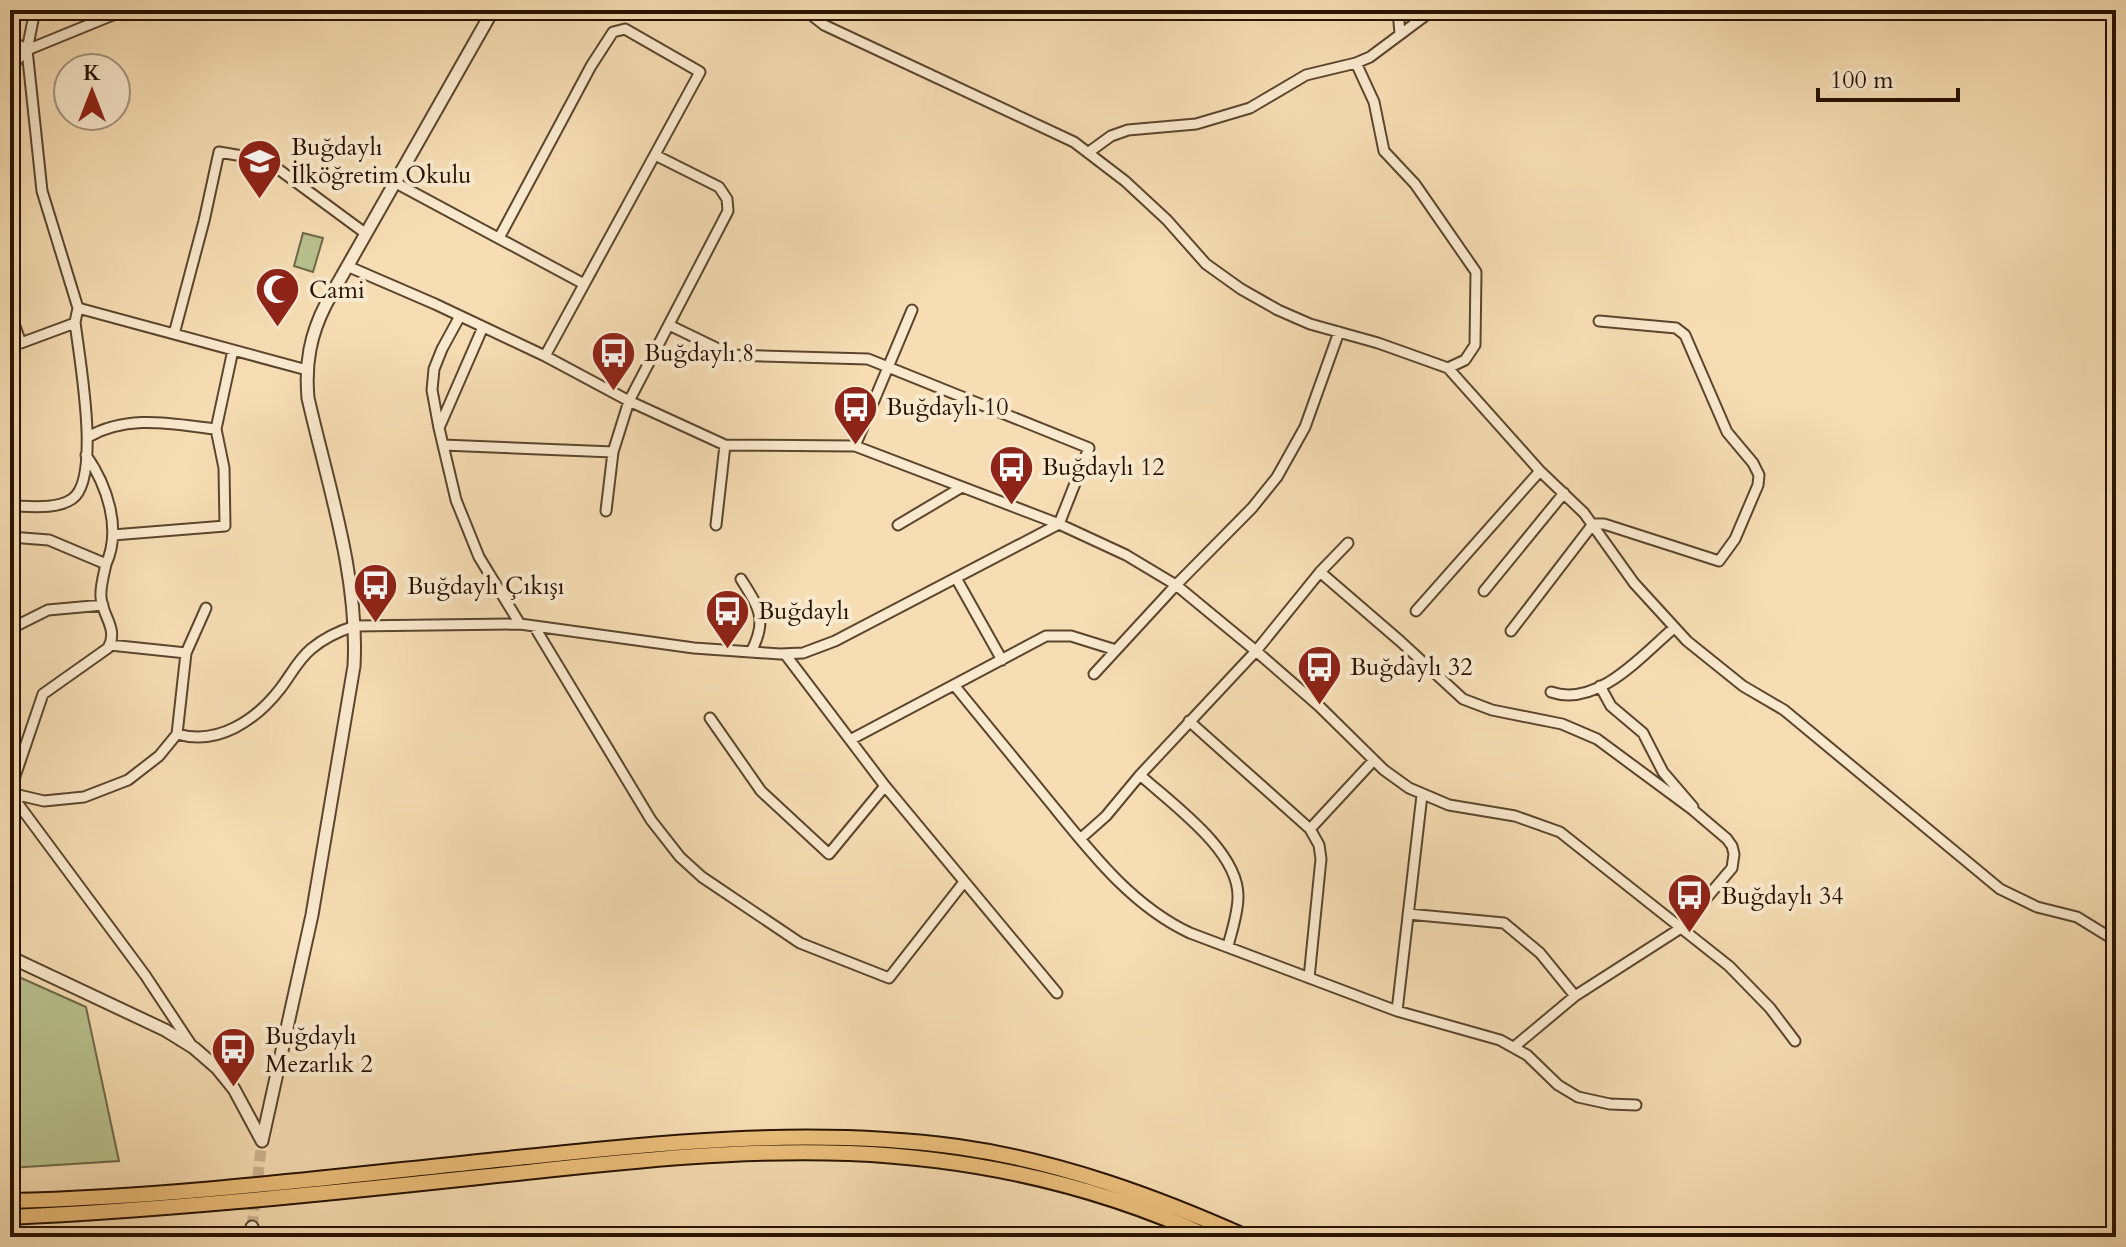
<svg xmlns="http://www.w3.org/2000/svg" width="2126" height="1247" font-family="Cardo,serif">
<rect width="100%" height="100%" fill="#f6ddb3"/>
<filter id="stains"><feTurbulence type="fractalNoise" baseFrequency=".0025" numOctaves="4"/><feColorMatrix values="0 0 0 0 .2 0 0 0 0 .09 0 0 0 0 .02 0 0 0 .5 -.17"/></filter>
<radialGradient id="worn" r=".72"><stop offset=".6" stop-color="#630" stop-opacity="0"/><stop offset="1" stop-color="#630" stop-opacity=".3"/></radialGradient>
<path fill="#b8c28f" stroke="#706a48" stroke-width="2" d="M303,233L323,238L313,272L294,266Z
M10,973L86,1007L119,1161L10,1168Z"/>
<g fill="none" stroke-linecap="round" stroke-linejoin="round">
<path stroke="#cdb48f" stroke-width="11" stroke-dasharray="11 5.5" stroke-linecap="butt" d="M252,1227L262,1141"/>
<defs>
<path id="minor" d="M35,10L27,50L42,191L78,308L307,370
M805,10L824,25L1074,142L1125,181L1167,220L1206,264L1241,289L1278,310L1310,324L1378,343L1448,368L1540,471L1584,513L1634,583L1687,641L1743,686L1784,710L2000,889L2037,907L2077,917L2116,941
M1398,10L1400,34
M10,40L27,50
M1356,63L1374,102L1384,151L1415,184L1476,272L1475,345L1465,360L1448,368
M10,67L27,50L125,10
M1089,152L1111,136L1128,130L1196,124L1250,108L1306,75L1356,63L1370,57L1433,10
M394,182L584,284
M499,238L591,66L613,32L625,29L700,72L545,356
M347,266L435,304L545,356L629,401L725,445L855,446L1059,524L1126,555L1176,585L1256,651L1319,706L1384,770L1409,788L1449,805L1515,816L1560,832L1729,966L1770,1008L1795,1041
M460,316L442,349L434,369L432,390L439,428L456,500L479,557L520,624
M10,321H13L21,343L75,323
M174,334L204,221L219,152L266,160L365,233
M439,428L483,327
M88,437C129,414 171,424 216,429
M443,445L613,452
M855,446L912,310
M10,506C28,506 56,510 72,499C102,479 79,357 75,322L78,308
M606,511L613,452L629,401L728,211L727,199L719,187L655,155
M716,525L725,445
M898,525L962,487
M113,535L225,526L224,468L216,429L233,350
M10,537L49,540L106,564C122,529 107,485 86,455
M1320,572L1400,641L1463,699L1492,710L1562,724L1597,739L1693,810L1727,839L1732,846L1734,854L1732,868L1681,928L1575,996L1514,1047
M956,578L1002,660
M741,579C759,608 768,619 751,652
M1484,591L1564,493
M1416,611L1540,471
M534,626L651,820L680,857L702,877L800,943L889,978L964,882
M10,629L48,610L103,605
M1511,631L1593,524H1604L1719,561L1735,539L1758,485L1759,475L1753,463L1727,432L1685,335L1676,328L1599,321
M110,645L186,653
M785,654L885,786L1057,993
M1094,674L1176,585L1252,508L1277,477L1305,427L1339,332
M954,685C984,722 1014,758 1044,795C1086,846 1128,904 1190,933L1397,1011L1500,1040L1527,1055L1558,1085L1578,1097L1610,1104L1636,1105
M1600,686L1611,706L1643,733L1663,772L1693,807
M1551,692C1598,708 1642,655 1674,628
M710,718L761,791L829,854L885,786
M1189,721L1310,829L1319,845L1321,859L1309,978
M177,734C218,746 256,720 280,689C291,675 297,661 311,649C324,638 339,631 355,626L520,624L694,648L780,654L803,653L835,641L1059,524L1089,448L868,359L731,355L669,325
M850,740L1046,636H1071L1116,650
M1140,775C1172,804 1239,851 1238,897C1238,913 1232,930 1228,946
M10,791L43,694L108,648C119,629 102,616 101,597C100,587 104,574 106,564
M10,793L44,801L84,797L128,780L159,756L177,734L186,653L206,608
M10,793L145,975L192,1046
M1310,829L1374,760
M1080,839L1106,816L1140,775L1256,651L1320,572L1348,543
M1408,914L1504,923L1540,953L1575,996
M1397,1011L1422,795"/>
<path id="tertiary" d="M10,957L165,1030L194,1048L217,1068L234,1089L262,1141
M262,1141L312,915L354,666C359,576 328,486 308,398C305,364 310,335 326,304L493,10
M250,1237L252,1227"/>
<path id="trunk" d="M10,1201C186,1197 362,1173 537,1156C677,1141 818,1128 958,1147C1058,1161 1154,1196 1246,1237
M10,1217C160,1210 310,1195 460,1179C589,1166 719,1148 849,1153C972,1158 1096,1185 1209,1237"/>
</defs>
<use href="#minor" stroke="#5c452d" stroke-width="13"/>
<use href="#tertiary" stroke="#5c452d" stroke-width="15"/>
<use href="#trunk" stroke="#291200" stroke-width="18"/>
<use href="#minor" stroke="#f9e9ce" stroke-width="9"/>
<use href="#tertiary" stroke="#f9e9ce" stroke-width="11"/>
<use href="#trunk" stroke="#ebbe7a" stroke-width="14"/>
</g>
<defs>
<symbol id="school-pin" viewBox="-11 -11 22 30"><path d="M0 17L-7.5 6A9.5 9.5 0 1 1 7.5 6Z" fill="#8f2418" stroke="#f9e9ce"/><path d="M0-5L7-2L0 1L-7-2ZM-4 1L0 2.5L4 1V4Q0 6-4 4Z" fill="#fff"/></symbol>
<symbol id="mosque-pin" viewBox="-11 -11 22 30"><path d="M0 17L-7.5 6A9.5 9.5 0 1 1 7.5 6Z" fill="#8f2418" stroke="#f9e9ce"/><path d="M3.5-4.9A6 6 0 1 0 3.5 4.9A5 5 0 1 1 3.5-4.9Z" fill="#fff"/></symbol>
<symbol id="bus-pin" viewBox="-11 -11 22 30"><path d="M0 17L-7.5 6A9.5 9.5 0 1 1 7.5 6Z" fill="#8f2418" stroke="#f9e9ce"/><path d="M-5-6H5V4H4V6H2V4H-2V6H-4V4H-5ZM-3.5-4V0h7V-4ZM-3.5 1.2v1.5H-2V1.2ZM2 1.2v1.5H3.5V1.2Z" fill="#fff"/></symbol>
</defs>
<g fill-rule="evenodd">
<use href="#school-pin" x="234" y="136" width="51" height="69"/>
<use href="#mosque-pin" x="252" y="264" width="51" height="69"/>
<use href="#bus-pin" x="588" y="328" width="51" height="69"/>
<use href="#bus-pin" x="830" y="382" width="51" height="69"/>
<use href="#bus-pin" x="986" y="442" width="51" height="69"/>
<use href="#bus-pin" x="350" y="560" width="51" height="69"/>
<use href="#bus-pin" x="702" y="586" width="51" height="69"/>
<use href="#bus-pin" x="1294" y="642" width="51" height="69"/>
<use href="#bus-pin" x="1664" y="870" width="51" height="69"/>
<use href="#bus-pin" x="208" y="1024" width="51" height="69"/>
</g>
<g text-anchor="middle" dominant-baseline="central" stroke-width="8" stroke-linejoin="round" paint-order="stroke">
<g font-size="24" fill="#291200" stroke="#f9e9ce" text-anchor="start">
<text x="291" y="147">Buğdaylı<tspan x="291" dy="28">İlköğretim Okulu</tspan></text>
<text x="309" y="290">Cami</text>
<text x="644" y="353">Buğdaylı 8</text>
<text x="886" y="407">Buğdaylı 10</text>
<text x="1042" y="467">Buğdaylı 12</text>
<text x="407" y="586">Buğdaylı Çıkışı</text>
<text x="758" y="611">Buğdaylı</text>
<text x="1350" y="667">Buğdaylı 32</text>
<text x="1721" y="896">Buğdaylı 34</text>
<text x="265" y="1036">Buğdaylı<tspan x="265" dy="28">Mezarlık 2</tspan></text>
</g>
</g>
<rect width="2126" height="1247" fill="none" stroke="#f6ddb3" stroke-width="40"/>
<rect x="12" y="12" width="2102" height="1223" fill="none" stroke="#291200" stroke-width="4"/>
<rect x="20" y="20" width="2086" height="1207" fill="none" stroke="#291200" stroke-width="2"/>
<g transform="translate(92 92)"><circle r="38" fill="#f9e9ce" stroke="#a6937c" stroke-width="2"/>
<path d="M0-6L14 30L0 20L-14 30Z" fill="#8f2418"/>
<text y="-12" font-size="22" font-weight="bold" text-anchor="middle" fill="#291200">K</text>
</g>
<path d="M1818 88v12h140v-12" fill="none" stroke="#291200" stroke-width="4"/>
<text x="1830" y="88" font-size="24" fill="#291200" stroke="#f9e9ce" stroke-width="6" paint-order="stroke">100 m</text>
<rect width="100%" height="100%" filter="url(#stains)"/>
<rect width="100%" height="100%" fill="url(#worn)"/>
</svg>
